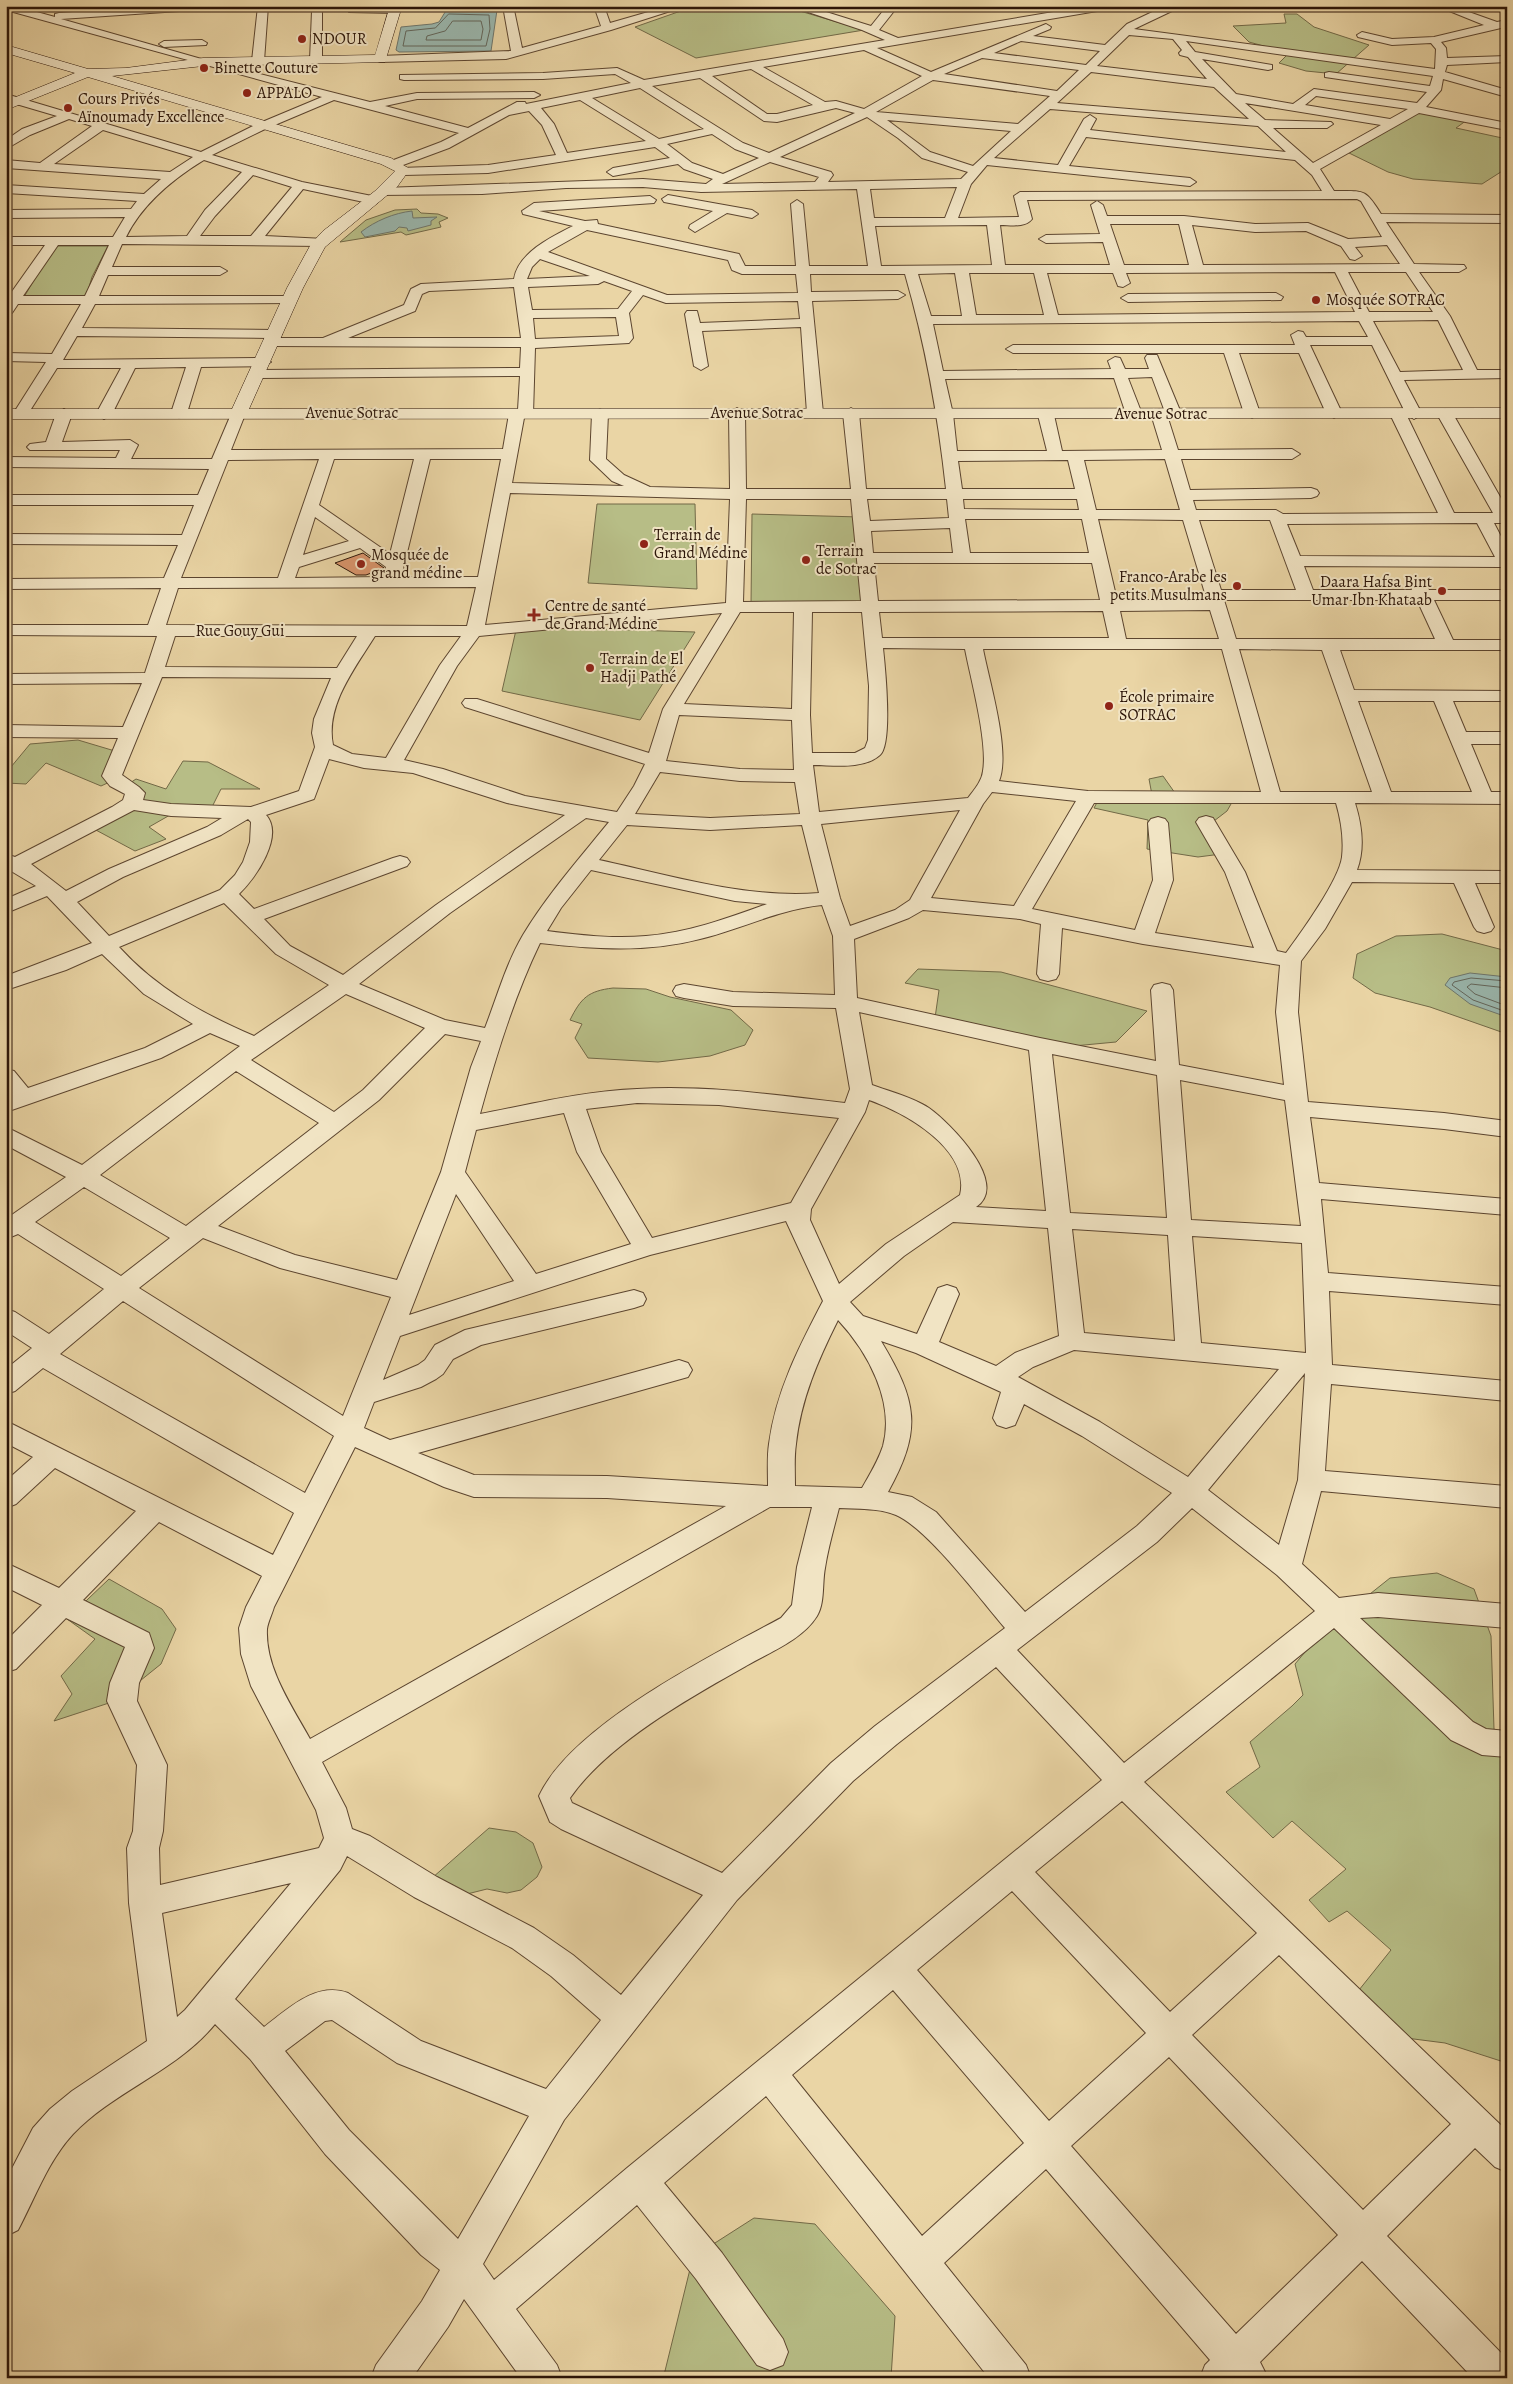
<svg xmlns="http://www.w3.org/2000/svg" width="1513" height="2384" font-family="Alegreya,serif">
<rect width="100%" height="100%" fill="#ead5a5"/>
<filter id="stains"><feTurbulence type="fractalNoise" baseFrequency=".004" numOctaves="4"/><feColorMatrix values="0 0 0 0 .2 0 0 0 0 .09 0 0 0 0 .02 0 0 0 .5 -.17"/></filter>
<radialGradient id="worn" r=".72"><stop offset=".6" stop-color="#630" stop-opacity="0"/><stop offset="1" stop-color="#630" stop-opacity=".3"/></radialGradient>
<path fill="#b7bd86" stroke="#726947" d="M695,6H783L864,30L696,58L635,27Z
M1284,14H1297L1314,27L1369,45L1336,74L1306,71L1279,63L1289,53L1249,42L1233,26L1286,23Z
M1423,110L1467,120L1456,128L1507,139V168L1482,184L1413,179L1388,172L1349,153Z
M417,209L421,213L438,214L448,218L439,222L441,227L406,235L401,232L340,242L366,220L395,210Z
M54,246H108L92,277L87,294L80,298L24,297Z
M597,504H695L697,589L588,583Z
M752,514L860,517L861,603L751,604Z
M571,628L695,632L640,720L502,691L516,630Z
M78,740L125,754L114,780L101,786L46,763L26,784L6,783V773L30,744Z
M183,761L208,762L260,789H221L211,809L170,815L149,827L166,839L135,851L94,829L134,795L127,785L136,779L166,789Z
M1163,776L1175,793L1224,796L1231,804L1227,811L1214,821L1229,853L1198,857L1147,849L1148,820L1094,808L1101,795H1152L1149,779Z
M1442,934L1507,951V1034L1430,1007L1375,993L1353,978L1357,954L1396,936Z
M918,969L1001,972L1147,1011L1116,1042L1031,1050L934,1025L939,990L905,983Z
M613,988L646,989L670,997L731,1010L753,1030L745,1045L710,1056L658,1062L588,1058L575,1038L582,1024L570,1020C581,998 588,991 613,988Z
M1437,1573L1474,1589L1491,1636L1494,1729L1507,1739V2063L1445,2043L1406,2038L1355,1995L1391,1950L1347,1911L1329,1922L1309,1900L1346,1869L1292,1821L1273,1838L1226,1792L1260,1767L1250,1742L1292,1706L1303,1695L1295,1664L1321,1633L1390,1578Z
M109,1579L162,1609L176,1629L161,1664L115,1701L54,1721L72,1694L61,1676L95,1639L67,1619Z
M489,1828L516,1832L533,1843L542,1867L537,1877L521,1890L507,1893L487,1889L459,1896L424,1885Z
M754,2218L815,2224L895,2316L891,2378H665L664,2375L693,2257Z"/>
<path fill="#9ab7ae" stroke="#6e766c" d="M447,9L497,10L491,51L399,52L396,50L401,27L432,24L439,22Z
M412,211L413,218L437,217L431,221V225L408,231L407,228L399,227L395,231L365,237L361,232C375,221 394,213 412,211Z
M1470,973L1507,977V1017L1470,1004L1445,985L1450,978Z"/>
<g fill="none" stroke-linecap="round" stroke-linejoin="round">
<path stroke="#63665b" stroke-width="1" d="M449,14L489,15L490,29L486,46H403L406,31L435,28Z
M453,21H481L483,29L481,40H426L427,36L445,31Z
M1507,981L1471,978L1454,982L1452,985L1473,1000L1507,1012
M1507,988L1471,984L1467,987L1475,994L1507,1006"/>
</g>
<path fill="#db966d" stroke="#2c1508" d="M363,553L384,568L366,575H356L335,563Z"/>
<g fill="none" stroke-linecap="round" stroke-linejoin="round">
<defs>
<path id="street" d="M6,6H15L55,17V14L59,13L158,6H214L209,9L61,19L205,60L370,102L417,93L534,92L540,95L534,98L417,99L385,106L468,128L517,102H525L526,104L631,83L615,74L543,79L404,80L400,79V75L543,73L617,68L644,80L885,40L862,30L790,6H807L871,26L887,6H898L879,30L898,38L1089,6H1114L1109,9L877,48L931,72L1046,24L1051,27L1050,29L1033,36L1105,45L1127,24L1165,6H1263L1252,11L1174,10L1134,29L1435,69L1436,49L1431,43L1392,45L1358,37L1357,35L1362,32L1392,39L1434,37L1484,25L1437,6H1452L1497,22L1507,20V26L1501,28L1441,42L1446,48L1447,58L1507,56V62L1447,65L1445,72L1507,90V97L1443,79L1441,90L1426,107L1507,123V130L1419,113L1320,169L1334,191C1364,191 1365,188 1381,214L1507,215V223L1386,222L1414,264L1464,265L1466,268L1459,272H1419L1450,316L1477,370H1507V378L1404,380L1422,414L1414,419L1406,414L1372,345H1310L1342,413L1334,418L1326,413L1299,353H1239L1260,413L1252,418L1244,413L1224,353H1013L1006,349L1013,345H1295L1291,335L1298,331L1303,332L1306,337H1368L1359,321L933,324L943,371L1111,369L1108,361L1115,357L1120,358L1125,369H1149L1145,358L1147,355H1157L1181,413L1173,418L1167,415L1178,450L1292,449L1300,454L1292,459H1181L1190,490L1311,488L1317,490L1319,493L1317,496L1311,498L1193,500L1196,510H1276L1283,514L1438,513L1390,414L1398,409L1406,414L1454,513H1493L1437,414L1445,409L1453,414L1507,509V523H1494L1507,548V569L1501,567L1304,566L1313,590H1412L1410,584L1412,580H1424L1429,590H1507V600H1434L1453,640H1507V650H1340L1354,690L1507,691V701H1453L1466,732H1507V744H1471L1491,792H1507V804L1355,803C1362,825 1365,849 1357,870L1507,871V883H1475L1494,927L1491,931L1484,933L1477,931L1474,927L1454,883L1352,882L1325,929L1301,961L1298,1012L1308,1102L1444,1113L1507,1121V1137L1444,1129L1310,1117L1319,1183L1507,1199V1215L1321,1199L1328,1273L1507,1287V1305L1329,1291L1332,1365L1507,1381V1401L1331,1384L1325,1471L1507,1486V1508L1321,1491L1302,1564L1339,1598L1378,1593L1507,1604V1628L1378,1617L1360,1618L1473,1722L1486,1729L1507,1731V1757L1482,1755L1451,1740L1334,1628L1144,1782L1507,2131V2172L1495,2167L1475,2148L1387,2236L1507,2359V2378H1473L1362,2261L1260,2362L1268,2378H1200L1205,2365L1210,2360L1046,2169L944,2263L1026,2365L1031,2378H989L766,2096L664,2183L722,2253L783,2339L788,2352L783,2365L770,2370L757,2365L696,2279L637,2205L516,2309L557,2365L562,2378H521L464,2299L448,2327L412,2378H371L376,2365L422,2301L440,2270L421,2255L325,2154L250,2059L215,2024C177,2071 114,2091 73,2134C48,2161 35,2198 18,2230L6,2236V2180L33,2128L50,2109L72,2091L147,2041L129,1903L127,1848L133,1831L137,1765L107,1701L110,1683L125,1647L66,1618L16,1669L6,1672V1641L42,1605L6,1587V1563L59,1588L136,1511L55,1468L16,1504L6,1508V1481L33,1457L6,1443V1421L273,1555L294,1513L43,1368L15,1391L6,1394V1369L32,1348L6,1331V1309L15,1312L49,1334L104,1289L18,1234L6,1239V1219L66,1177L6,1145V1127L82,1165L240,1046L210,1033L161,1058L6,1112V1096L9,1095L6,1091V1069L14,1071L28,1088L145,1048L193,1024L144,994L102,954L66,970L6,990V976L92,943L47,896L6,913V899L36,886L6,868V854L15,857L112,807L123,800L125,794L110,786L102,776L118,738L6,737V725L123,727L142,683L6,684V674L145,673L157,636L6,635V625H148L161,588L6,589V579L164,578L178,545L6,544V534L182,535L194,505H6V495H198L209,469L6,467V457L116,458L120,450H30L27,447L30,444L46,442L56,414L64,409L72,414L62,442L130,440L138,445L131,459H212L232,412L239,408L246,412L231,450L503,449L509,414L512,411L518,410L520,376L260,378L253,374L260,370L520,368L521,347L272,346L265,342L270,338L77,336L63,360L264,358L271,362L264,366L201,367L187,413L179,418L171,413L186,367L135,368L112,414L104,419L96,414L121,368H57L26,417H16L13,414L46,362L6,361V353L52,354L81,304H18L12,313L6,314V300L45,245H6V237H113L125,217L6,218V210L131,209L137,201L6,193V185L144,194L161,179L6,168V160L40,163L92,126L69,119L30,135L6,149V140L22,129L57,116L6,101V94L201,152L255,125L322,97L6,10ZM1129,35L1173,39L1182,50L1179,53L1180,55L1188,57L1207,79L1097,66ZM1021,41L1100,51L1086,65L994,53ZM1186,41L1433,76L1430,86L1329,72L1325,73V77L1427,92L1417,103L1314,89L1293,104L1236,94L1202,59L1268,70L1272,69V65L1195,52ZM864,50L922,76L864,109L836,101L825,102L763,67ZM982,58L1079,70L1057,91L944,74ZM751,69L813,105L777,114H767L712,76ZM1091,72L1214,87L1249,119L1057,103ZM700,78L764,121L777,122L836,108L855,113L769,153L743,143L652,86ZM933,80L1050,96L1018,124L876,112ZM640,88L704,129L659,139L592,98ZM1316,96L1408,109L1390,119L1305,105ZM334,100L459,133L441,142L391,161L389,164L395,168L449,148L509,115L529,111L542,125L556,155L488,165L400,168L398,171L400,174L404,175L488,173L655,147L670,158L613,168L607,172L613,176L678,164L684,169L713,179L706,184L643,179L383,188L379,189L377,192L379,195L482,194L566,188L643,187L701,192L857,189L868,266H809L803,204L797,200L791,204L796,266H745L739,254L598,224L597,220L585,221L539,211L654,203L656,200L650,196L534,203L522,211L523,214L573,226C551,237 518,253 514,279L421,284L411,289L404,305L323,338H277L282,334L275,330L82,328L95,304L294,303L296,300L294,297L289,296H99L108,275H220L227,271L220,267H112L122,244L320,246L325,245L327,242L325,239L265,236L303,189L373,204L377,203L379,200L377,197L302,182L212,155L263,130ZM580,100L646,141L567,153L554,124L541,108ZM1245,103L1381,125L1313,163L1273,128H1327L1333,124L1331,122L1265,120ZM1050,109L1258,126L1286,152L1090,130L1096,119L1090,115L1084,119L1058,165L994,158ZM867,117L898,138L922,158L968,172L961,179L828,182L833,175L831,172L780,157ZM887,120L1011,131L973,166L930,152ZM103,130L193,157L170,172L54,164ZM712,134L735,149L759,158L723,174L692,163L667,144ZM1086,137L1295,160L1312,175L1322,191L1020,192L1014,196L1019,217L958,218L971,184L987,165L1190,186L1196,182L1190,178L1069,166ZM204,160L242,172L205,210L187,236L126,237C143,203 173,179 204,160ZM770,162L819,177L815,182L722,184ZM253,175L292,187L251,236H200L215,216ZM957,187L945,218H874L870,189ZM1357,199L1361,201L1382,237L1348,239L1308,223L1255,224L1184,216H1107L1103,205L1097,201L1091,205L1100,234L1046,235L1039,239L1046,243L1103,242L1110,265H1005L1000,225C1011,225 1025,228 1032,219L1027,200ZM1110,224H1179L1189,265H1124ZM987,225L992,265L881,266L875,226ZM1192,225L1255,232L1306,231L1341,246L1350,259L1355,260L1362,256L1355,247L1387,245L1400,264L1203,265ZM587,230L728,260L732,270L742,274H796L798,293L667,295L548,252ZM58,245H109L85,296H23ZM540,259L590,276L527,279L532,267ZM1335,272L1355,312L1058,315L1047,273H1113L1118,286L1123,287L1130,283L1126,273ZM1348,272H1406L1433,312H1369ZM955,273L962,316H931L918,274ZM969,273H1034L1044,315H976ZM810,274H905C926,347 938,415 946,489H866L859,413L851,408L843,413L851,489H746L745,413L737,408L729,413L730,489L650,487L624,475L606,459L608,414L600,409L592,414L590,460L612,481L624,486L512,483L524,418L530,417L533,414L535,348L629,343L633,338L629,313L643,295L666,303L798,301L800,319L700,323L697,311H687L685,314L694,366L701,370L708,366L702,331L801,327L807,413L815,418L820,416L823,413L812,301L898,299L905,295L898,291L811,292ZM604,281L632,291L618,309L532,310L528,287L598,284ZM514,287L521,338H348L415,311L422,294L429,291ZM616,317L619,336L535,339L533,318ZM1438,320L1463,370L1400,372L1373,321ZM1152,377L1165,412L1159,409L1151,414L1162,450L1062,451L1054,415L1046,410L1038,415L1047,451H957L953,414L945,379L1114,378L1126,414L1134,419L1142,414L1128,378ZM319,459L278,578H181L228,460ZM334,459H414L390,554L319,505ZM430,459H501L478,577H401ZM1165,459L1180,510H1096L1084,460ZM1068,460L1075,489H962L958,461ZM510,493L730,499L726,603L485,625ZM746,499H851L861,601L743,602ZM867,499H947L949,518L870,521ZM963,499H1077L1079,510L964,509ZM315,517L349,541L303,555ZM965,519H1082L1089,553H970ZM1098,519L1183,520L1207,600H1117ZM1199,520H1270L1296,590H1221ZM1477,523L1495,557L1300,556L1287,524ZM950,528L953,553H873L871,531ZM360,548L386,567L384,577L295,578L299,567ZM874,563H1092L1100,600L878,601ZM476,587L467,626L166,625L178,588ZM1224,600H1417L1435,639H1236ZM1210,610L1219,639H1126L1120,611ZM1103,611L1109,638H882L879,612ZM740,612H794L792,709L684,704ZM812,612H862L869,686L868,740L865,748L855,753H812L810,715ZM722,613L663,709L649,753L477,699H465L462,703L465,707L645,764L634,786L617,812L525,796L443,769L404,760L457,666L479,636ZM175,636H357L337,668L165,667ZM375,636H461L440,665L386,758L352,754L333,745C325,706 355,668 375,636ZM883,648L965,649C971,680 988,742 983,771C982,781 974,790 968,798L819,812L813,765C834,765 863,770 880,755C893,744 885,666 883,648ZM983,649H1222L1261,792L1088,791L999,781C1011,752 989,681 983,649ZM1239,649L1322,650L1372,792H1280ZM162,677L331,678L314,719L312,733L315,747L299,791L251,807L171,804L143,800L145,793L139,787L122,775ZM1358,701H1434L1472,792H1391ZM679,715L792,720L794,770L740,769L666,761ZM329,759L364,768L413,773L507,803L565,815L436,905L343,975L290,946L264,919L407,866L410,862L407,858L400,856L393,858L254,909L239,894C255,879 285,836 266,815L314,799ZM660,772L740,781L795,782L800,814L710,818L635,814ZM992,792L1076,801L1014,906L931,898L983,804ZM1094,803H1336C1341,820 1344,839 1342,857C1339,880 1301,933 1286,953L1277,951L1245,872L1213,818L1206,816L1199,818L1196,822L1225,872L1254,948L1155,933L1173,880L1168,823L1165,819L1158,817L1151,819L1148,823L1153,880L1135,930L1032,909ZM134,810L171,816L222,818L207,827L109,869L66,891L31,864ZM960,810L910,900L895,910L850,926L840,898L821,824ZM586,818L609,822C579,859 547,895 523,935C506,964 497,997 485,1028L445,1020L359,984L450,913ZM248,819L251,822L250,842L243,862L235,875L220,890L109,936L77,902L123,877L221,835ZM627,825L710,830L802,825L819,893C745,899 670,875 599,860ZM591,870L735,901L767,904C728,918 688,933 646,936C613,939 579,935 547,931L561,908ZM224,903L276,954L329,985L254,1036C203,1014 157,989 119,947ZM822,905L833,936L835,995L733,992L684,984L676,986L673,991L676,996L684,998L733,1006L836,1008L850,1089L845,1103C776,1095 707,1085 637,1089C584,1091 532,1104 480,1114C496,1056 514,997 540,943C595,949 646,953 700,939C741,929 780,909 822,905ZM923,910L1020,919L1041,924L1037,974L1040,979L1048,981L1056,979L1059,974L1062,928L1143,944L1280,965L1276,1012L1284,1085L1179,1065L1173,990L1170,985L1162,983L1154,985L1151,990L1156,1061L1040,1038L857,998L854,939L909,918ZM346,994L425,1028L363,1090L334,1112L251,1060ZM859,1012L1029,1050L1046,1211L976,1207C1011,1184 949,1122 929,1108C912,1097 891,1092 872,1085ZM445,1034L481,1041L471,1067L441,1172L397,1280L295,1255L218,1226L379,1100ZM1052,1054L1157,1075L1167,1218L1070,1213ZM236,1071L319,1123L186,1226L100,1175ZM1180,1080L1285,1100L1301,1226L1191,1220ZM869,1100C904,1112 971,1149 960,1195L886,1244L839,1284L810,1220L811,1209L865,1112ZM637,1103L719,1105L839,1118L791,1203L652,1238L601,1152L586,1109ZM564,1113L577,1152L631,1244L536,1274L465,1172L476,1130ZM84,1187L170,1238L121,1276L35,1222ZM456,1194L514,1281L409,1315ZM786,1221L823,1301C799,1347 776,1391 769,1444C767,1457 768,1472 768,1486L607,1476L474,1475L418,1453L688,1377L692,1370L688,1363L679,1360L390,1440L364,1428L374,1402L421,1387L436,1379L443,1374L453,1359L481,1345L634,1308L643,1305L646,1299L643,1293L634,1290L465,1330L435,1345L425,1360L418,1365L383,1380L400,1336L650,1255ZM953,1222L1048,1228L1059,1336L1015,1353L996,1366L939,1342L959,1294L956,1288L947,1285L938,1288L917,1334L863,1316L850,1302L904,1256ZM1072,1229L1168,1235L1175,1341L1084,1333ZM1192,1236L1302,1243L1306,1353L1201,1343ZM203,1238L280,1268L391,1297L343,1416L139,1288ZM123,1301L334,1436L305,1493L60,1354ZM838,1320C868,1352 895,1402 883,1446C878,1461 870,1474 862,1488L795,1486C795,1472 794,1457 796,1444C801,1399 818,1360 838,1320ZM881,1341L916,1353L1001,1392L993,1418L997,1425L1006,1428L1015,1425L1024,1404L1082,1436L1172,1493L1137,1526L1025,1612L936,1512L912,1497L888,1492C923,1429 917,1401 881,1341ZM1074,1350L1279,1369L1188,1477L1100,1422L1018,1377L1033,1367ZM1305,1373L1298,1480L1279,1545L1208,1490ZM355,1447L444,1487L474,1497L607,1498L726,1506L310,1739C292,1706 265,1668 267,1629C268,1622 272,1614 274,1607ZM770,1507H812L797,1567L792,1605L781,1618C712,1655 572,1725 539,1796L550,1822L561,1829L703,1895L621,1995L573,1955L534,1928L437,1877L370,1836L352,1829L346,1808L322,1762ZM839,1508C857,1509 879,1508 896,1515C928,1529 980,1599 1005,1628L875,1726L831,1763L722,1873L572,1803L570,1798C607,1744 689,1698 746,1666C770,1652 802,1640 817,1616C825,1603 822,1583 825,1568C828,1548 834,1528 839,1508ZM1192,1508L1277,1575L1315,1611L1124,1763L1017,1650L1157,1542ZM159,1522L262,1576L246,1607L239,1628L241,1654L251,1686L316,1810L324,1838L319,1848L160,1885L159,1848L163,1831L167,1765L137,1701L139,1683L154,1648L149,1633L83,1600ZM996,1667L1102,1780L627,2168L494,2280L483,2264L564,2120L737,1900L853,1781L897,1744ZM1122,1801L1257,1933L1170,2012L1035,1872ZM347,1856L414,1897L512,1948L551,1976L601,2020L546,2089L421,2041L348,1993C316,1981 288,2009 264,2027L235,1999L340,1870ZM291,1883L185,2010L177,2017L162,1913ZM1012,1891L1146,2033L1049,2121L917,1970ZM1279,1955L1451,2124L1363,2210L1192,2035ZM893,1990L1024,2143L922,2236L792,2075ZM332,2020L397,2063L529,2116L458,2239L349,2130L285,2051L325,2021ZM1169,2057L1338,2235L1236,2334L1071,2146Z
M258,6H268L264,61L258,64L252,61Z
M305,6H318L322,10V60L316,63L310,60L312,11Z
M503,6H580L575,9L514,10L522,48L601,26L594,6H604L610,23L669,6H686L611,30L506,59L380,62L374,59L380,56L511,51Z
M1314,6L1307,10L1302,7V6Z
M353,7H395L400,10L395,13L349,12L348,10Z
M202,40L207,43L206,45L164,47L159,44L164,41Z
M668,195L752,210L758,214L752,218L727,213L695,232L689,228L690,225L713,211L664,202L662,199Z
M1276,293L1283,297L1281,300L1128,302L1121,298L1128,294Z"/>
<path id="secondary" d="M390,6H402L385,62L203,66L112,76L391,158L410,169L397,187L325,247L303,288L249,409L1507,408V418L6,419V409H232L287,288L311,244L323,231L375,191L395,171L381,164L88,77L6,110V101L75,73L6,53V45L88,69L126,68L203,58L375,55Z"/>
</defs>
<use href="#street" stroke="#5c452f" stroke-width="2"/>
<use href="#secondary" stroke="#2c1508" stroke-width="1"/>
<use href="#street" fill="#f1e4c4" fill-rule="evenodd"/>
<use href="#secondary" fill="#f1e4c4" fill-rule="evenodd"/>
</g>
<g fill="#8f2418" stroke="#f1e4c4" stroke-width="2">
<circle cx="302" cy="39" r="5"/>
<circle cx="204" cy="68" r="5"/>
<circle cx="247" cy="93" r="5"/>
<circle cx="68" cy="108" r="5"/>
<circle cx="1316" cy="300" r="5"/>
<circle cx="644" cy="544" r="5"/>
<circle cx="806" cy="560" r="5"/>
<circle cx="361" cy="564" r="5"/>
<circle cx="1237" cy="586" r="5"/>
<circle cx="1442" cy="591" r="5"/>
<path d="M531.5 607.5h5v5h5v5h-5v5h-5v-5h-5v-5h5z"/>
<circle cx="590" cy="668" r="5"/>
<circle cx="1109" cy="706" r="5"/>
</g>
<g text-anchor="middle" dominant-baseline="central" stroke-width="4" stroke-linejoin="round" paint-order="stroke">
<g font-size="16" fill="#2c1508" stroke="#f1e4c4" text-anchor="start">
<text x="312" y="39">NDOUR</text>
<text x="214" y="68">Binette Couture</text>
<text x="257" y="93">APPALO</text>
<text x="78" y="99">Cours Privés<tspan x="78" dy="18">Aïnoumady Excellence</tspan></text>
<text x="1326" y="300">Mosquée SOTRAC</text>
<text x="654" y="535">Terrain de<tspan x="654" dy="18">Grand Médine</tspan></text>
<text x="816" y="551">Terrain<tspan x="816" dy="18">de Sotrac</tspan></text>
<text x="371" y="555">Mosquée de<tspan x="371" dy="18">grand médine</tspan></text>
<text x="1227" y="577" text-anchor="end">Franco-Arabe les<tspan x="1227" dy="18">petits Musulmans</tspan></text>
<text x="1432" y="582" text-anchor="end">Daara Hafsa Bint<tspan x="1432" dy="18">Umar Ibn Khataab</tspan></text>
<text x="545" y="606">Centre de santé<tspan x="545" dy="18">de Grand Médine</tspan></text>
<text x="600" y="659">Terrain de El<tspan x="600" dy="18">Hadji Pathé</tspan></text>
<text x="1119" y="697">École primaire<tspan x="1119" dy="18">SOTRAC</tspan></text>
</g>
<g font-size="16" fill="#2c1508" stroke="#f1e4c4">
<text x="352" y="413">Avenue Sotrac</text>
<text x="757" y="413">Avenue Sotrac</text>
<text x="1161" y="414">Avenue Sotrac</text>
<text x="240" y="631">Rue Gouy Gui</text>
</g>
</g>
<rect width="1513" height="2384" fill="none" stroke="#ead5a5" stroke-width="25"/>
<rect x="8" y="8" width="1498" height="2369" fill="none" stroke="#2c1508" stroke-width="2.5"/>
<rect x="12" y="12" width="1488" height="2359" fill="none" stroke="#2c1508"/>
<rect width="100%" height="100%" filter="url(#stains)"/>
<rect width="100%" height="100%" fill="url(#worn)"/>
</svg>
